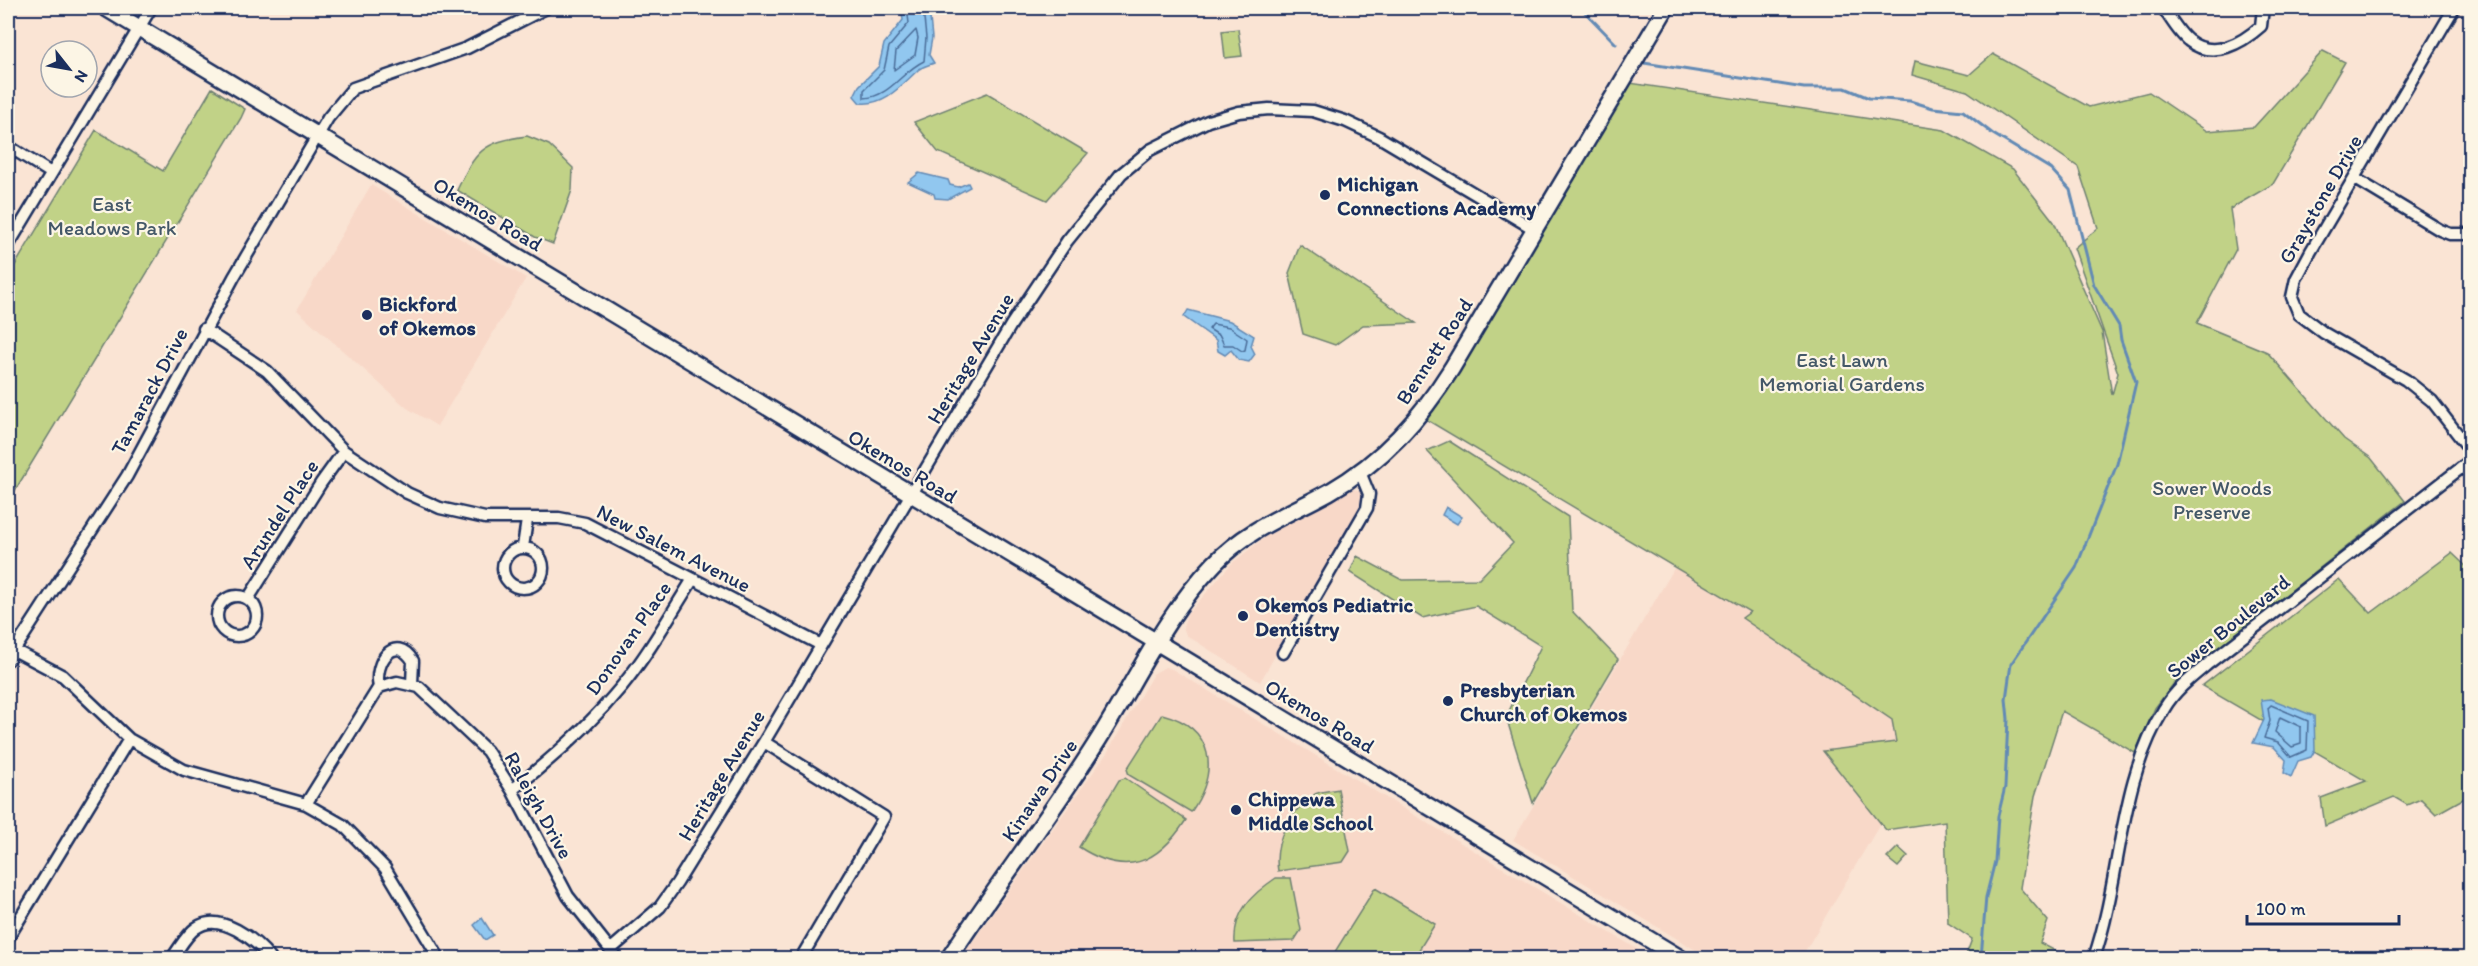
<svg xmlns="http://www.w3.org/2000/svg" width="2478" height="966" font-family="Itim,sans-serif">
<rect width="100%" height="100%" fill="#fae4d4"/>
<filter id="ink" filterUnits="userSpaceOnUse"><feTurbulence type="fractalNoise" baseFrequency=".0167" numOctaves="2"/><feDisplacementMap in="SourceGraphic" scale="12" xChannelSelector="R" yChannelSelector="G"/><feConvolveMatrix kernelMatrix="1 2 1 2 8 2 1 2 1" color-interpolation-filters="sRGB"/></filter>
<g filter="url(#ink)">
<path fill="#f8d8c8" d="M371,185L526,278L437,426L407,408L297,310Z
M1350,489L1359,490L1363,496L1359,510L1260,682L1186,635L1183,627L1187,615L1232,563L1268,535Z
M1675,567L1939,724L1801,958H1709L1513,840Z
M1165,667L1172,669L1652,958H961L1107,753L1153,674Z"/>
<path fill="#c1d287" stroke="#6e8072" stroke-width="1.5" d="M1238,29L1242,56L1225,58L1222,31Z
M2323,51L2345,62L2273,184L2230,209L2236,249L2197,323L2267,352L2344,439L2371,458L2405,501L2174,683L2155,708L2135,753L2062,711L2035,796L2020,888L2048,921L2040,943L2069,958H1965L1972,939L1948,923L1945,821L1886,830L1823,751L1896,742L1892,720L1742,618L1750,612L1427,420L1630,83L1944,130L2013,169L2054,222L2102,332L2112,395L2118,373L2074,248L2098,228L2078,167L1967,91L1912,75L1915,61L1969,75L1993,54L2089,107L2149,92L2207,131L2254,127Z
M212,88L245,109L241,118L8,502V277L96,130L163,171Z
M987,93L1088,153L1047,200L938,152L914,122Z
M527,136L549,145L573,168L572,190L553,244L535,237L457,190C476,151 482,142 527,136Z
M1300,245L1416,323L1363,325L1335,345L1303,334L1289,273Z
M1449,441L1568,517L1572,611L1618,659L1533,803L1506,717L1541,646L1476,606L1422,618L1350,572L1357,556L1402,580L1479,579L1513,543L1427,451Z
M2452,553L2470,570V795L2436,814L2421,799L2407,805L2394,797L2325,826L2321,798L2366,781L2202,686L2339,579L2371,613Z
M1162,714C1215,728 1219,771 1191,812L1129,775L1127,769Z
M1125,778L1186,820C1157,865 1125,877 1079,847L1119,780Z
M1338,789L1350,851L1343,862L1278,871C1273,841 1290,811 1315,794C1321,791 1331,791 1338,789Z
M1898,847L1908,856L1898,867L1887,858Z
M1276,878H1291L1301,930L1294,941L1235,943C1233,912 1252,894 1276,878Z
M1375,888L1435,924L1414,958H1331Z"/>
<path fill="#91c7ef" stroke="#628ab5" stroke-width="1.5" d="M901,8H929L932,38L929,55L934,63C929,65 920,67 917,71C901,86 884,106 860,103L854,96L859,86L879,66L884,44L903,20Z
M919,173L948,180L950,185L958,187L968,183L970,187L948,199L935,198L934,194L908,182Z
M1188,310L1230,321L1254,336L1251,346L1255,354L1249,362L1239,360L1231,350L1225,355L1218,351L1216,340L1184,317Z
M1446,507L1462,517L1457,524L1442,515Z
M2271,699L2314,716L2315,750L2311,757L2298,761L2291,777L2284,773L2286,760L2274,747L2253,743L2264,720L2261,700Z
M482,918L493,935L485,940L474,925Z"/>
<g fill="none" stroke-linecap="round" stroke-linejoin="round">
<path stroke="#4a6c98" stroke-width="1.5" d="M907,8L909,23L889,47L884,70L864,90V98C890,97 902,71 924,61L926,38L923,8
M916,30L918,38L915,55L894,70L896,51Z
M1213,324L1229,327L1247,339L1245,350L1242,351L1233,345H1224L1220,336L1209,329Z
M2271,705L2308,721L2307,750L2291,757L2278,742L2264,738L2270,721L2268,708Z
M2280,717L2301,727V744L2292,747L2275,732Z"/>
<path stroke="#628ab5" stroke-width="3" d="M1581,8L1616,44
M1644,63L1804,88H1845L1869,98L1910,101L1933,108L1963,111L1993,134L2051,169L2070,190L2094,285L2119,326L2121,340L2136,382L2117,464L2076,568L2011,664L2006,699L2008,719L2005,787L1998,816L1995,861L1986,897L1981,958"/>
<defs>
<path id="street" d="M2163,8C2170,17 2179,34 2189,41C2213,60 2242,43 2261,26L2263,8
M2454,8L2311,251L2296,279L2292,297L2299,314L2324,333L2406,380L2432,401L2470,450
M8,146L51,173
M2354,178L2440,230L2450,234H2470
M8,246L151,8
M204,329L267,371L344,451L407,493L440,508L485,518H559L585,523L821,645
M523,547L527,520
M503 568a20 20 0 1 1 40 0a20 20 0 1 1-40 0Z
M217 616a20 20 0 1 1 40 0a20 20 0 1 1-40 0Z
M248,599L321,483L344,451
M14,650L63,676L129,739L184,770L306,804L343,825L385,868L439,958
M1283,653L1367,508L1369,494L1360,472
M8,660L127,476L234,277L328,118L353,88L467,48L546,8
M379,687C373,663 395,632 413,661L412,684
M764,742L884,817L801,958
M512,790C552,759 589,726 622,686C649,653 670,615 693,579
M306,804L379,687L397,682L419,687L487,751L512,790L568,896L617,958
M8,938L129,739
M610,950L660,907L677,883L764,742L1011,325L1067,241L1121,174L1150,150L1208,121L1239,112L1269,109L1313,111L1345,121L1379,137L1534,229
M172,958C179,949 186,935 196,928C219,911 257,940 270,958
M2094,958C2122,876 2118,783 2164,709C2175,690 2192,677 2209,663L2470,461"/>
<path id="secondary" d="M106,8L1680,958
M949,958C996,886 1049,818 1095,745C1134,684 1164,616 1214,564C1247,529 1289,514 1329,492C1383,461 1420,419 1452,368L1666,8"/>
</defs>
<use href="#street" stroke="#1b2f5e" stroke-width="15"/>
<use href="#secondary" stroke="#1b2f5e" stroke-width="20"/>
<use href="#street" stroke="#fcf5e5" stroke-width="10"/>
<use href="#secondary" stroke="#fcf5e5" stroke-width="15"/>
</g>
</g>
<g fill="#1b2f5e" stroke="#fcf5e5" stroke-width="2">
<circle cx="1325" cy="195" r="6"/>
<circle cx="367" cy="315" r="6"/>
<circle cx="1243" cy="616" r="6"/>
<circle cx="1448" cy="701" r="6"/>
<circle cx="1236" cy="810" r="6"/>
</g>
<g text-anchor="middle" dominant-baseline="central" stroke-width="4.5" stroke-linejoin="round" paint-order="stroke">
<g font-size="21" font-weight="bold" fill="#1b2f5e" stroke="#fcf5e5" text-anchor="start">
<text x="1337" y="183">Michigan<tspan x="1337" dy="24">Connections Academy</tspan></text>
<text x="379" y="303">Bickford<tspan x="379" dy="24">of Okemos</tspan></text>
<text x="1255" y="604">Okemos Pediatric<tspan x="1255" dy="24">Dentistry</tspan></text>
<text x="1460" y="689">Presbyterian<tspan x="1460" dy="24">Church of Okemos</tspan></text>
<text x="1248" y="798">Chippewa<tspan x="1248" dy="24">Middle School</tspan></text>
</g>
<g font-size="21" fill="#1b2f5e" stroke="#fcf5e5">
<text transform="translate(2320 199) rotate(-60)">Graystone Drive</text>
<text transform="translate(488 214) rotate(31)">Okemos Road</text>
<text transform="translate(1434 351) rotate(-57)">Bennett Road</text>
<text transform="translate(970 358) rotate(-59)">Heritage Avenue</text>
<text transform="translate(149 391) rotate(-62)">Tamarack Drive</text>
<text transform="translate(903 466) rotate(31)">Okemos Road</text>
<text transform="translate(279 514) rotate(-57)">Arundel Place</text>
<text transform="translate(674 548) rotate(27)">New Salem Avenue</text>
<text transform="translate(2228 626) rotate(-39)">Sower Boulevard</text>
<text transform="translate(628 638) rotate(-55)">Donovan Place</text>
<text transform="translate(1320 716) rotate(31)">Okemos Road</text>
<text transform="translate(721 775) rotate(-59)">Heritage Avenue</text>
<text transform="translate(1039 790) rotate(-56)">Kinawa Drive</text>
<text transform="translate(539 805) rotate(61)">Raleigh Drive</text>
</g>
<g font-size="21" fill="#445868" stroke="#fcf5e5">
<text x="112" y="203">East<tspan x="112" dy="24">Meadows Park</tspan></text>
<text x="1842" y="359">East Lawn<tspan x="1842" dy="24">Memorial Gardens</tspan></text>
<text x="2212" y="487">Sower Woods<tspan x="2212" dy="24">Preserve</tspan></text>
</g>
</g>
<rect width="2478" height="966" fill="none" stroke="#fcf5e5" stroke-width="30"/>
<rect x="15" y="15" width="2448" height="936" fill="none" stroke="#1b2f5e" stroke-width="2" filter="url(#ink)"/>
<g transform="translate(69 69) rotate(121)"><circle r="28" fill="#fcf5e5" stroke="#a2a6af" stroke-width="1.5"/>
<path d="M0-4.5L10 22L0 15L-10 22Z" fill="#1b2f5e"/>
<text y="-9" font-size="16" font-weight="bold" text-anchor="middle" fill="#1b2f5e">N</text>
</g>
<path d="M2247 915v9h152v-9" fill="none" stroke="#1b2f5e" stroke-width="3"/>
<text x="2256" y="915" font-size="18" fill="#1b2f5e" stroke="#fcf5e5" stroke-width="4.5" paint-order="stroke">100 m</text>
</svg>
